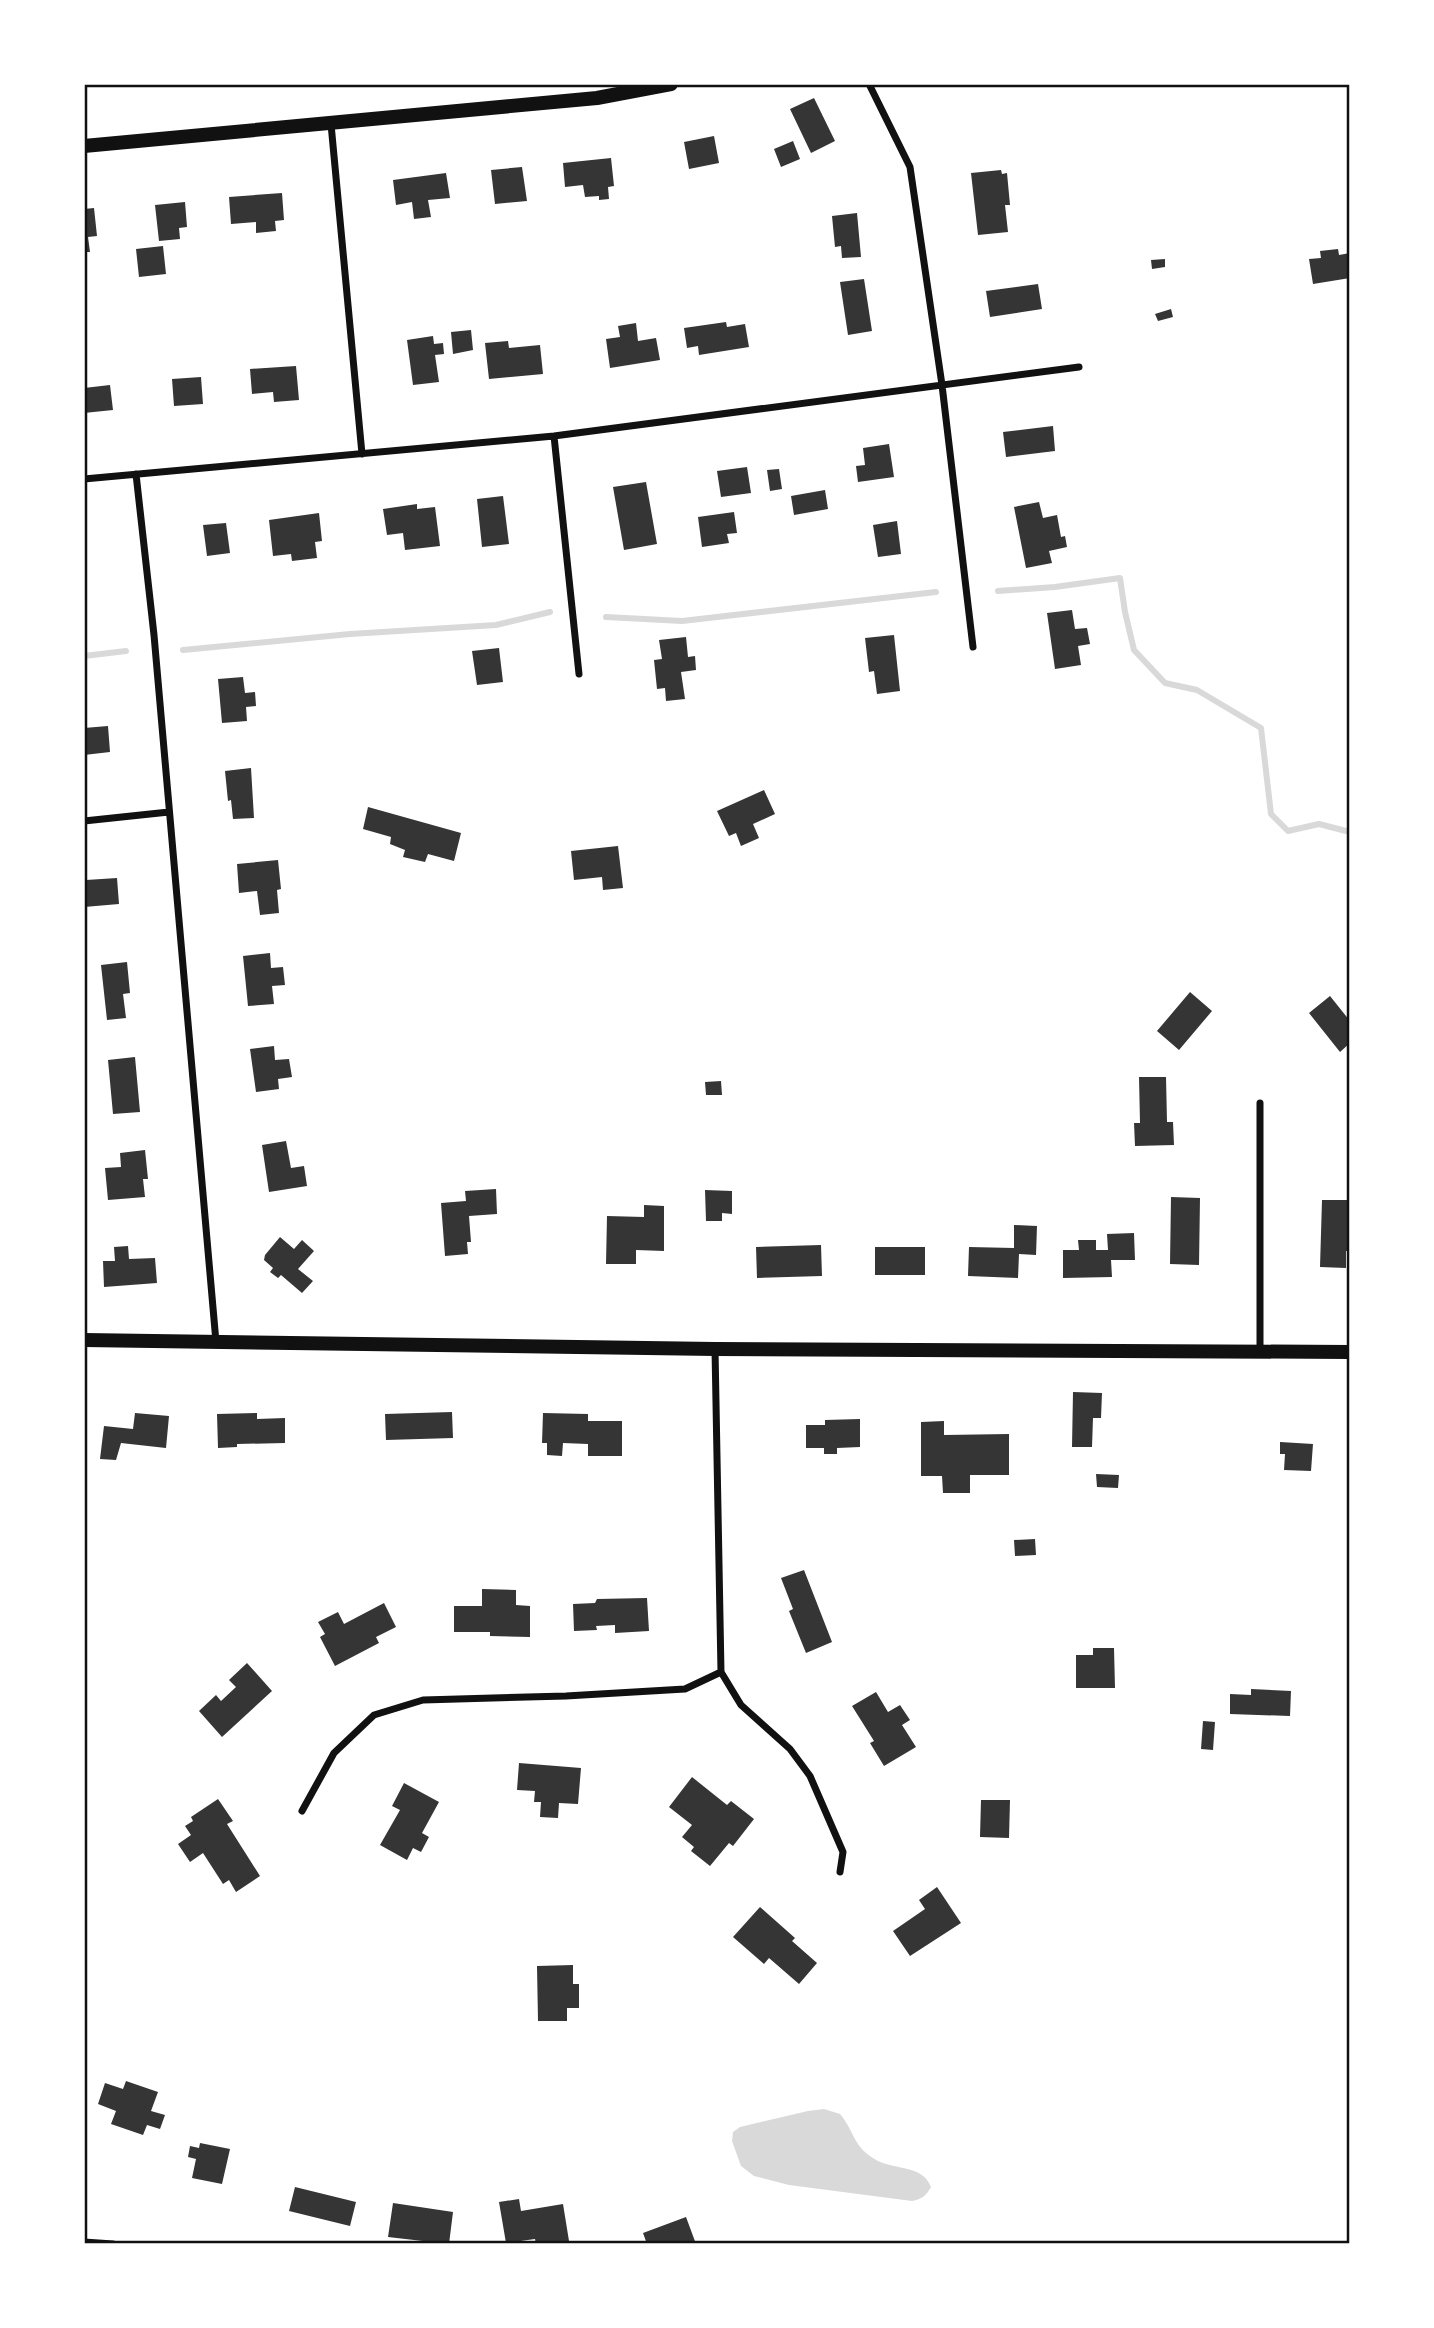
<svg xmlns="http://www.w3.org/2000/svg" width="1434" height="2328" font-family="'Roboto Condensed',sans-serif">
<rect width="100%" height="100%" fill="#fff"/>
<path fill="#d9d9d9" d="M824,2109L840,2114C856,2133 852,2147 878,2161C896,2170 923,2165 931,2187C926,2196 922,2199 912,2201L789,2185L754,2176L741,2166L732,2141L733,2132L740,2127L808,2111Z"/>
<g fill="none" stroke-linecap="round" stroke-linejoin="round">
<path stroke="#d9d9d9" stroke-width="6" d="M998,591L1055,587L1120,578L1125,612L1134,650L1165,683L1197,690L1261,728L1271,814L1288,831L1319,824L1350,832
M606,617L682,621L936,592
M183,650L350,634L496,625L550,612
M84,656L126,651"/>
</g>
<path fill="#353535" d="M814,98L835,141L811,153L790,109Z
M714,136L719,163L689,169L684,142Z
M793,141L800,159L781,167L774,149Z
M611,158L614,186L608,187L609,199L599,200V196L585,197L583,185L565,187L563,163Z
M522,167L527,201L495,204L491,170Z
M1001,170L1002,174L1007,173L1010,205H1005L1008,232L978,235L971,173Z
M446,173L450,198L428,200L431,217L414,219L412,202L396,205L393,180Z
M282,193L284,220L275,221L276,231L256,233V222L231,224L229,197Z
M185,202L187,227L179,228L180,239L159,241L155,205Z
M94,208L97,236L88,237L90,252H84V209Z
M857,213L861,257L842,258L841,246L835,247L832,216Z
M163,246L166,274L139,277L136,249Z
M1338,249L1339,255L1350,253V278L1313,284L1309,259L1321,258L1320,251Z
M1165,259V267L1152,269L1151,260Z
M864,279L872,331L848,335L840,282Z
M1038,284L1042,309L990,317L986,291Z
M1171,309L1173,317L1158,321L1155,314Z
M726,322L727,327L745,324L749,347L699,355L698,346L687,348L684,328Z
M636,323L638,341L656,338L660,360L610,368L606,339L620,337L618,326Z
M471,330L473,350L453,354L451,332Z
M433,336L434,344L443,343L444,354L435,355L439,382L413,385L407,340Z
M508,341L509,348L540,345L543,374L489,379L485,343Z
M296,366L299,400L274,402L273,392L252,394L250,369Z
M201,377L203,404L174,406L172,379Z
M110,385L113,410L84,413V388Z
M1053,426L1055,451L1006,457L1003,432Z
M889,444L894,477L858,482L856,466L865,465L863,448Z
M747,467L751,493L721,497L717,471Z
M779,469L782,489L770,491L767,470Z
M646,482L657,544L624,550L613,487Z
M825,490L828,509L794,515L791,496Z
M503,496L509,544L482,547L477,499Z
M1039,502L1043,518L1057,515L1061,537L1065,536L1067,547L1049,551L1052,563L1026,568L1014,507Z
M417,504V509L435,507L440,546L405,550L403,533L387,535L383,509Z
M734,512L737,533L727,534L729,543L702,547L698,517Z
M319,513L322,541L315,542L317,558L292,561L291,554L273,556L269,520Z
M897,521L901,554L878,557L873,525Z
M226,523L230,553L207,556L203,525Z
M1072,610L1075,629L1087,628L1090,644L1078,646L1081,665L1055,669L1047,613Z
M894,635L900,691L877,694L874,671L869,672L865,638Z
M686,637L688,657L695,656L696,670L681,672L685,699L666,701L665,688L657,689L654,660L662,659L659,640Z
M499,648L503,682L477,685L472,651Z
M243,677L245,693L255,692L256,706L246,707L247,721L222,723L218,679Z
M108,726L110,752L84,755V728Z
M251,768L254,818L233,819L231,800L228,801L225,771Z
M764,790L775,814L753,824L759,838L741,846L736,833L729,836L717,811Z
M368,807L461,833L454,861L428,854L425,862L403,857L405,850L390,844L391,837L363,829Z
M618,846L623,888L603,890L602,877L574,880L571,851Z
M278,860L281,889L277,890L279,913L260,915L257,891L239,893L237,864Z
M117,878L119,904L84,907L86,880Z
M270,953L271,968L283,967L285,985L272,986L274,1004L248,1006L243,956Z
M127,962L130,993L123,994L126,1018L107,1020L101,965Z
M1190,992L1212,1011L1179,1050L1157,1031Z
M1330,996L1350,1021V1043L1340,1052L1309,1013Z
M274,1046L275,1060L289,1059L292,1077L278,1079L279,1089L256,1092L250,1049Z
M135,1057L140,1112L113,1114L108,1060Z
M1139,1077H1166L1167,1122H1173L1174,1145L1135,1146L1134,1123H1140Z
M721,1081L722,1095H706L705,1082Z
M286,1141L291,1168L304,1166L307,1186L269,1192L262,1145Z
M145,1150L148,1179H143L145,1197L108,1200L105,1168L121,1167L120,1153Z
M496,1189L497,1214L469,1216L471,1242H467L468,1254L445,1256L441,1203L466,1201L465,1191Z
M705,1190L732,1191V1214L722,1213V1221H706Z
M1171,1197L1200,1198L1199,1265L1170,1264Z
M1322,1200H1347V1219L1350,1220V1251H1346V1268L1320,1267Z
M644,1205L664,1206V1251L636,1250V1264H606L607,1216L644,1217Z
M1014,1225L1037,1226L1036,1255L1019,1254L1018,1278L968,1276L969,1247L1014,1248Z
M1134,1233L1135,1260H1111L1112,1277L1063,1278V1250H1079L1078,1240H1096V1250H1108L1107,1234Z
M280,1237L294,1249L302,1240L314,1251L298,1269L313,1281L302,1293L281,1275L278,1278L270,1272L273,1268L264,1260L265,1255Z
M821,1245L822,1276L757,1278L756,1247Z
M128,1246L129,1259L155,1258L157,1283L104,1287L103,1261H115L114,1247Z
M875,1247H925V1275H875Z
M1073,1392L1102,1393L1101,1418H1093L1092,1447H1072Z
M452,1412L453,1438L386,1440L385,1414Z
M135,1413L169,1416L166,1448L121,1443L116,1460L100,1459L104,1426L133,1429Z
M257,1413V1419L285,1418V1443L237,1444V1447L218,1448L217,1414Z
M543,1413L588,1414V1421H622V1456H588V1444L563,1443L562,1456L547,1455V1443H542Z
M860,1419V1447L837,1448V1454H824V1448H806V1425H825V1420Z
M944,1421V1435L1009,1434V1475H970V1493H943L942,1476H921V1422Z
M1280,1442L1313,1444L1311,1471L1284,1470L1285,1454H1280Z
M1096,1474L1119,1475L1118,1488L1097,1487Z
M1035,1539L1036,1555L1015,1556L1014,1540Z
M804,1570L832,1642L806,1653L789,1611L793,1609L781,1578Z
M482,1589L516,1590V1605L530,1606V1637L490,1636V1632H454V1606H482Z
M647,1598L649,1631L615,1633V1625L596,1626L597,1630L574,1631L573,1604L595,1603L597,1599Z
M384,1603L396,1627L376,1637L379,1643L335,1666L320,1637L325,1634L318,1622L338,1612L344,1624Z
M1093,1648H1114L1115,1688H1076V1655H1093Z
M247,1663L272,1691L222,1737L199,1711L216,1695L221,1701L236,1687L229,1680Z
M1251,1689L1291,1691L1290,1716L1230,1714V1694L1251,1695Z
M876,1692L888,1712L900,1705L910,1720L902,1725L916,1747L884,1766L870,1743L874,1741L852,1706Z
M1203,1721L1215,1722L1213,1750L1201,1749Z
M519,1763L581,1768L578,1804L559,1803L558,1818L540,1817L541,1802H534L535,1791L517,1790Z
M692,1777L727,1805L731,1801L754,1819L733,1846L729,1843L710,1866L691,1851L694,1847L682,1837L692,1825L669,1807Z
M404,1783L439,1802L422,1833L429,1837L421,1852L413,1848L407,1860L380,1845L400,1810L392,1806Z
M218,1799L233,1821L227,1824L260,1876L236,1892L229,1880L223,1884L203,1853L190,1862L178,1844L191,1835L185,1826L193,1821L191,1817Z
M981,1800H1010L1009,1838L980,1837Z
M937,1887L961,1923L910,1956L893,1931L925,1909L919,1900Z
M760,1907L795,1938L792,1941L817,1963L799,1984L769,1958L764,1964L733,1937Z
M573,1965V1984H579V2008H567V2021H538L537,1966Z
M126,2081L158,2092L151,2111L165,2115L160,2129L147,2125L143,2135L111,2124L116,2111L98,2104L105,2083L123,2089Z
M200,2143L230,2149L222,2184L192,2178L196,2159L188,2157L190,2146L199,2148Z
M295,2187L356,2202L350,2226L289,2211Z
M519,2199L521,2211L563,2204L569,2241L536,2244L535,2239L506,2243L499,2202Z
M393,2203L453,2212L449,2244L388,2237Z
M686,2217L696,2244H647L643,2233Z"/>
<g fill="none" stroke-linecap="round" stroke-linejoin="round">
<path stroke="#111" stroke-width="7" d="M869,84L910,167L942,385L973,647
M331,124L362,454
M554,436L579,674
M136,474L154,635L216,1342
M84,479L554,436L1079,367
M84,821L169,812
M1260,1103V1351
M715,1349L721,1672L741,1705L790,1749L810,1776L843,1852L840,1872
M302,1811L334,1753L374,1715L423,1700L566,1696L685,1689L721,1672
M84,2242L113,2244"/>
<path stroke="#111" stroke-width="14" d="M84,146L597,98L671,84
M84,1340L715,1349L1350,1352"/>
</g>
<rect width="1434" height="2328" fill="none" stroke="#ffffff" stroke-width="172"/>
<rect x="86" y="86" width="1262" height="2156" fill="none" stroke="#111" stroke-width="2.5"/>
</svg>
